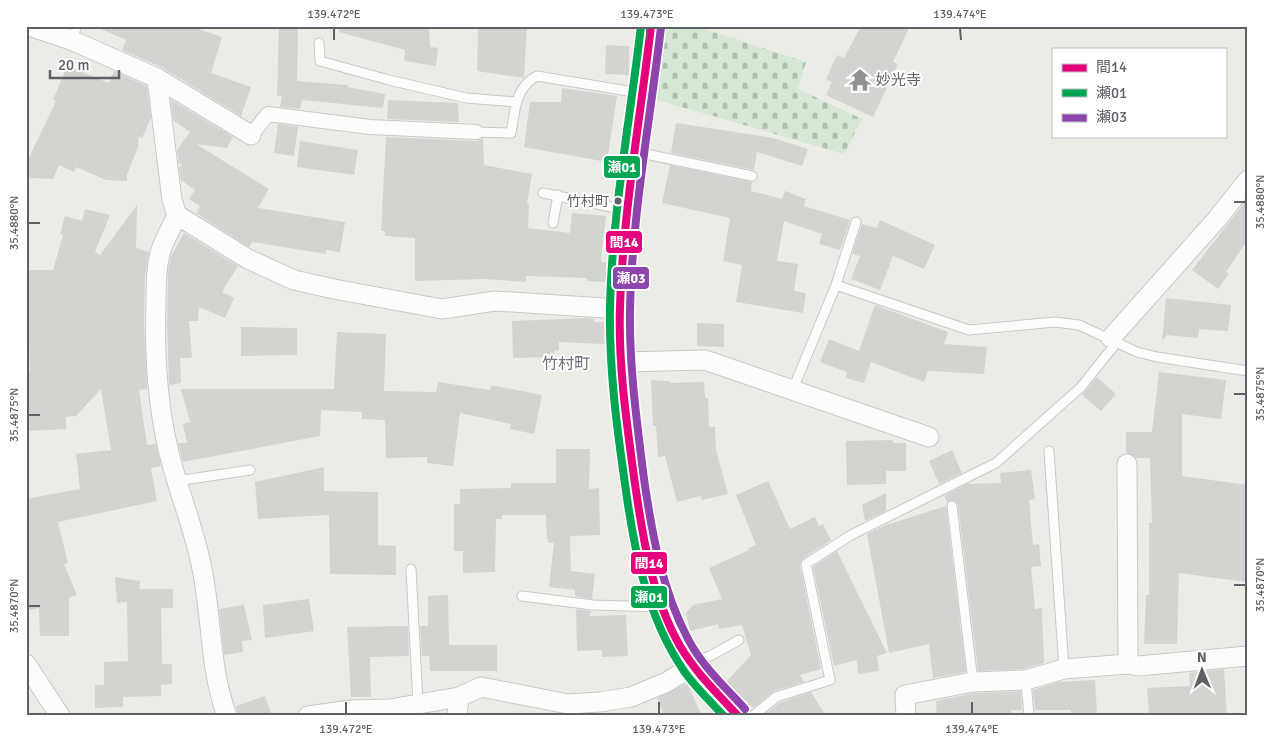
<svg xmlns="http://www.w3.org/2000/svg" width="1274" height="742" font-family="Signika,'Noto Sans JP',sans-serif">
<defs>
<pattern id="cemetery-stones" width="16" height="16" patternUnits="userSpaceOnUse" patternTransform="scale(1.25)"><rect width="16" height="16" fill="#d5e8d5"/><path d="M2 7V4a2 2 0 0 1 4 0v3zM10 15v-3a2 2 0 0 1 4 0v3z" fill="#b0bfb0"/></pattern>
</defs>
<rect width="100%" height="100%" fill="#ecece7"/>
<path fill="url(#cemetery-stones)" d="M666,26H696L806,62L798,89L862,119L844,154L654,99Z"/>
<path fill="#d3d3d0" d="M94,26H190L222,37L211,73L251,87L241,116L163,68L122,50L126,40Z
M279,26H298L297,81L348,85L347,87L385,94L383,108L302,100L300,109L280,107L282,96H277Z
M340,26H429L430,47L438,48L436,66L404,61L405,50L339,32Z
M478,26H527L524,78L477,71Z
M861,26H910L893,62L898,64L873,117L826,95L832,82L826,79L837,55L844,58Z
M606,45L629,46V75L605,74Z
M67,66L109,83L114,71L147,86L151,118L142,138L139,136L138,147L127,175V181L106,180L76,167L74,172L59,165L53,179L26,178V164L56,101L53,100Z
M562,88L617,96L607,162L524,147L530,102H561Z
M171,100L233,137L227,148L196,144L269,189L258,208L345,222L340,252L326,250V254L252,242L249,247L196,213L200,206L189,199L195,190L181,180L179,168L182,165L179,163L177,150L190,132L173,120Z
M388,100L458,103L459,122L387,119Z
M676,123L773,138L808,149L802,166L757,152L754,170L671,153Z
M278,124L298,127L294,156L274,153Z
M386,137L476,141L483,138L484,165L532,174L527,203L529,204L528,228L570,233L572,213L606,216L601,258L602,262L608,263L606,282L587,281V278L526,276V282L485,279L415,281V238L385,236V231H381Z
M300,141L358,150L354,175L297,167Z
M670,165L752,182L751,191L782,199L785,191L806,199L804,206L850,220L840,250L819,244L822,234L784,221L777,261L798,264L794,291L806,293L803,313L736,302L742,265L723,261L730,218L662,203Z
M1248,198V239L1226,272L1229,274L1218,289L1192,270Z
M137,205L136,248L149,252L145,276L144,323L147,389L139,390L147,445L156,444L161,466L151,468L157,501L58,522L68,563L64,564L77,595L69,598V636H40L39,608L26,611V499L80,489L76,454L111,450L101,389L76,416L66,417V429L26,431V371H30L26,270H53L63,235L60,234L65,216L82,221L85,209L110,215L95,252L100,255Z
M880,220L935,245L924,269L893,256L880,290L851,279L860,256L852,254L862,224L877,228Z
M184,233L238,266L222,292L234,298L225,318L199,307L198,321H189L192,358H180L181,383L169,385L167,324L168,271L171,256Z
M1166,298L1231,305L1228,331L1199,329L1198,338L1167,335L1162,341Z
M875,305L948,332L944,344L987,347L984,374L928,371L924,382L871,362L864,383L846,378L847,372L820,362L829,339L859,351Z
M586,318L595,319L594,322H604V344L559,342V350L554,351V357L513,358L512,321Z
M697,323L724,324V347L697,346Z
M241,327L297,328V355L241,356Z
M337,332L386,334L384,391L436,392L438,382L490,390L491,385L542,395L534,434L510,429L511,424L460,413L453,466L427,463V457L386,458L385,420L362,419V412L321,410L320,436L183,462L178,443H187L183,424L190,422L181,389H334Z
M1159,372L1226,380L1221,419L1182,414V476L1248,485V571L1246,582L1179,573L1177,644H1144L1146,595H1149V523H1152L1150,458H1137L1126,453V432H1152Z
M1097,377L1116,394L1101,411L1082,395Z
M651,380L670,381V383L704,382L705,398H708L709,427H715L716,450L728,494L702,500L701,496L677,502L665,456L658,457L656,426H653Z
M893,440V443H906V471H886V484L847,485L846,441Z
M556,449H590L589,489L599,488L600,535L570,536L571,571L595,574L592,599L575,596V590L549,587L554,543H549L547,539L546,515H502V519H496L495,572L463,573V551H454V504H460V489L511,488V483H556Z
M952,450L962,473L939,484L929,461Z
M324,467V491L378,492V545L396,546V575L330,574L329,515L258,519L255,482Z
M1031,470L1035,499L1029,500L1033,545L1039,544L1041,566L1031,567L1035,609L1042,608L1044,663L1024,669L978,671L958,505L954,500L947,502L944,496L967,484L1001,483L1000,473Z
M768,481L790,529L815,517L819,526L823,524L831,540L803,559L800,565L821,669L800,675L804,682L774,691L753,708L726,682L751,655L742,625L719,629L718,624L690,631L686,613L693,605L722,599L709,568L749,550L748,548L756,545L736,495Z
M886,493V511L865,521L862,505Z
M946,506L966,672L933,678L929,644L889,653L867,534L886,525Z
M837,551L887,653L877,656L879,671L858,674L857,660L834,666L813,567Z
M115,577L140,581L139,589H173V608H161L162,664H172V684L161,685V696L123,697V707L95,708V685H104V662L128,661L127,602L117,603Z
M448,595L449,645H497V671H430L429,656H422L420,626H428V596Z
M309,599L314,631L265,638L263,605Z
M244,605L252,640L242,641L243,652L224,655L219,609Z
M576,609L591,611L590,616L626,615L628,656L602,657V650L577,651Z
M408,626L409,656L370,657L371,697H351L347,627Z
M1224,669L1227,716H1149L1147,688L1190,686L1189,673Z
M1095,680L1097,713L1071,715V710H1035L1033,690L1058,682Z
M687,683L702,716H664L657,698Z
M1021,691L1022,710H1011V716H937L936,701L974,693Z
M811,692L826,716H763L779,703Z
M265,696L272,716H238L236,706Z"/>
<g fill="none" stroke-linecap="round" stroke-linejoin="round">
<defs>
<path id="service" d="M71,40L77,26
M319,43L320,61L389,80L466,98L516,102
M476,132L511,133C515,111 515,87 537,76L640,93
M636,152L752,176
M543,193L626,210
M553,223L558,195
M836,285L969,330L1055,322L1079,325L1137,352L1157,357L1248,371
M793,389L836,285L856,222
M1049,451L1064,669
M177,481L250,470
M952,506L973,682
M411,569L418,703
M522,596L593,605L661,607
M693,661L710,656L739,640
M1026,680L1029,716
M753,716L776,697L830,680L806,564L851,535L996,463L1081,387L1117,342"/>
<path id="pedestrian" d="M251,135L268,114L370,127L476,132"/>
<path id="minor" d="M29,26L71,40L157,78L251,135
M157,78L172,200L177,215C172,227 165,238 161,250C156,266 156,286 156,303C154,358 158,415 173,468C183,504 197,538 203,574C212,622 210,670 227,716
M177,215L248,259L294,280L334,289L442,309L495,301L620,309
M1111,338L1217,219L1248,180
M622,362L705,360L929,437
M1127,464L1128,664
M26,664L60,716
M308,716L351,710L390,709L459,697L481,687L568,704L600,702L631,697L667,682L693,666
M457,716L459,697
M906,716L905,695L973,682L1026,680L1064,669L1128,664L1138,666L1248,656"/>
<path id="secondary" d="M651,26C641,120 624,213 620,307C618,365 628,434 636,491C645,552 657,614 692,665C705,683 723,699 738,716"/>
</defs>
<use href="#service" stroke="#c8c8c8" stroke-width="11"/>
<use href="#pedestrian" stroke="#c8c8c8" stroke-width="16"/>
<use href="#minor" stroke="#c8c8c8" stroke-width="21"/>
<use href="#secondary" stroke="#c8c8c8" stroke-width="29"/>
<use href="#service" stroke="#fcfcfb" stroke-width="9"/>
<use href="#pedestrian" stroke="#fcfcfb" stroke-width="14"/>
<use href="#minor" stroke="#fcfcfb" stroke-width="19"/>
<use href="#secondary" stroke="#fcfcfb" stroke-width="26"/>
<defs>
<path id="bus-1" d="M651,26C640,120 623,213 620,307C618,366 627,425 635,484C643,539 652,597 680,646C696,673 717,693 738,716"/>
<path id="bus-2" d="M641,26C630,120 612,214 610,308C609,365 616,421 624,477C633,544 645,614 684,671C695,687 710,701 724,716"/>
<path id="bus-3" d="M661,27C650,121 632,215 630,310C629,366 637,423 644,479C652,534 662,590 688,639C702,666 725,687 745,709"/>
</defs>
<use href="#bus-1" stroke="#fff" stroke-width="11"/>
<use href="#bus-2" stroke="#fff" stroke-width="11"/>
<use href="#bus-3" stroke="#fff" stroke-width="11"/>
<use href="#bus-1" stroke="#e5007d" stroke-width="8"/>
<use href="#bus-2" stroke="#00a651" stroke-width="8"/>
<use href="#bus-3" stroke="#8e44ad" stroke-width="8"/>
</g>
<path fill="none" stroke="#5d6065" stroke-width="2" d="M334,28V40M647,28V40M960,28L961,40M1234,202H1246M28,223H40M1234,394H1246M28,415H40M1234,585H1246M28,606H40M346,702V714M659,702V714M972,702V714"/>
<defs>
<symbol id="temple-bare" viewBox="-9 -9 18 18"><path d="M0-6L5-2H3V0L6.5 2.5H4V6H1.5V3h-3V6H-4V2.5H-6.5L-3 0V-2H-5Z" fill="#8f9192" stroke="#fff" stroke-width="2.5" paint-order="stroke"/></symbol>
</defs>
<g fill-rule="evenodd">
<use href="#temple-bare" x="844" y="64" width="32" height="32"/>
</g>
<circle fill="#5d6065" stroke="#fff" stroke-width="2" cx="618" cy="201" r="4.5"/>
<g text-anchor="middle" dominant-baseline="central" stroke-width="4" stroke-linejoin="round" paint-order="stroke">
<g font-size="14" fill="#5d6065" stroke="#fff" text-anchor="end">
<text x="609" y="201">竹村町</text>
</g>
<g font-size="15" fill="#5d6065" stroke="#fff" text-anchor="start">
<text x="876" y="80">妙光寺</text>
</g>
<g font-size="16" fill="#6e7277" stroke="#fff">
<text x="566" y="364">竹村町</text>
</g>
</g>
<g stroke="#fff" stroke-width="2">
<rect x="603" y="155" width="38" height="24" rx="5" fill="#00a651"/>
<rect x="605" y="230" width="38" height="24" rx="5" fill="#e5007d"/>
<rect x="612" y="266" width="38" height="24" rx="5" fill="#8e44ad"/>
<rect x="630" y="551" width="38" height="24" rx="5" fill="#e5007d"/>
<rect x="630" y="585" width="38" height="24" rx="5" fill="#00a651"/>
</g>
<g font-size="14" text-anchor="middle" font-weight="bold" fill="#fff">
<text x="622" y="172">瀬01</text>
<text x="624" y="247">間14</text>
<text x="631" y="283">瀬03</text>
<text x="649" y="568">間14</text>
<text x="649" y="602">瀬01</text>
</g>
<rect width="1274" height="742" fill="none" stroke="#ffffff" stroke-width="55"/>
<rect x="1052" y="48" width="175" height="90" fill="#ffffff" stroke="#bebfc1"/>
<rect x="1062" y="64" width="25" height="8" fill="#e5007d" stroke="#bebfc1"/>
<text x="1096" y="72" font-size="15" fill="#5d6065">間14</text>
<rect x="1062" y="89" width="25" height="8" fill="#00a651" stroke="#bebfc1"/>
<text x="1096" y="98" font-size="15" fill="#5d6065">瀬01</text>
<rect x="1062" y="114" width="25" height="8" fill="#8e44ad" stroke="#bebfc1"/>
<text x="1096" y="122" font-size="15" fill="#5d6065">瀬03</text>
<g transform="translate(1202 670) rotate(359)" stroke="#ffffff" stroke-width="4" paint-order="stroke">
<path d="M0-4L9 19L0 12L-9 19Z" fill="#5d6065"/>
<text y="-8" font-size="14" font-weight="bold" text-anchor="middle" fill="#5d6065">N</text>
</g>
<path d="M50 70v8h69v-8" fill="none" stroke="#5d6065" stroke-width="2.5"/>
<text x="58" y="70" font-size="15" fill="#5d6065" stroke="#ffffff" stroke-width="4" paint-order="stroke">20 m</text>
<rect x="28" y="28" width="1218" height="686" fill="none" stroke="#5d6065" stroke-width="2"/>
<g font-size="12" text-anchor="middle" fill="#5d6065">
<text x="334" y="18">139.472°E</text>
<text x="647" y="18">139.473°E</text>
<text x="960" y="18">139.474°E</text>
<text transform="translate(1260 202) rotate(-90)" y="4">35.4880°N</text>
<text transform="translate(14 223) rotate(-90)" y="4">35.4880°N</text>
<text transform="translate(1260 394) rotate(-90)" y="4">35.4875°N</text>
<text transform="translate(14 415) rotate(-90)" y="4">35.4875°N</text>
<text transform="translate(1260 585) rotate(-90)" y="4">35.4870°N</text>
<text transform="translate(14 606) rotate(-90)" y="4">35.4870°N</text>
<text x="346" y="733">139.472°E</text>
<text x="659" y="733">139.473°E</text>
<text x="972" y="733">139.474°E</text>
</g>
</svg>
